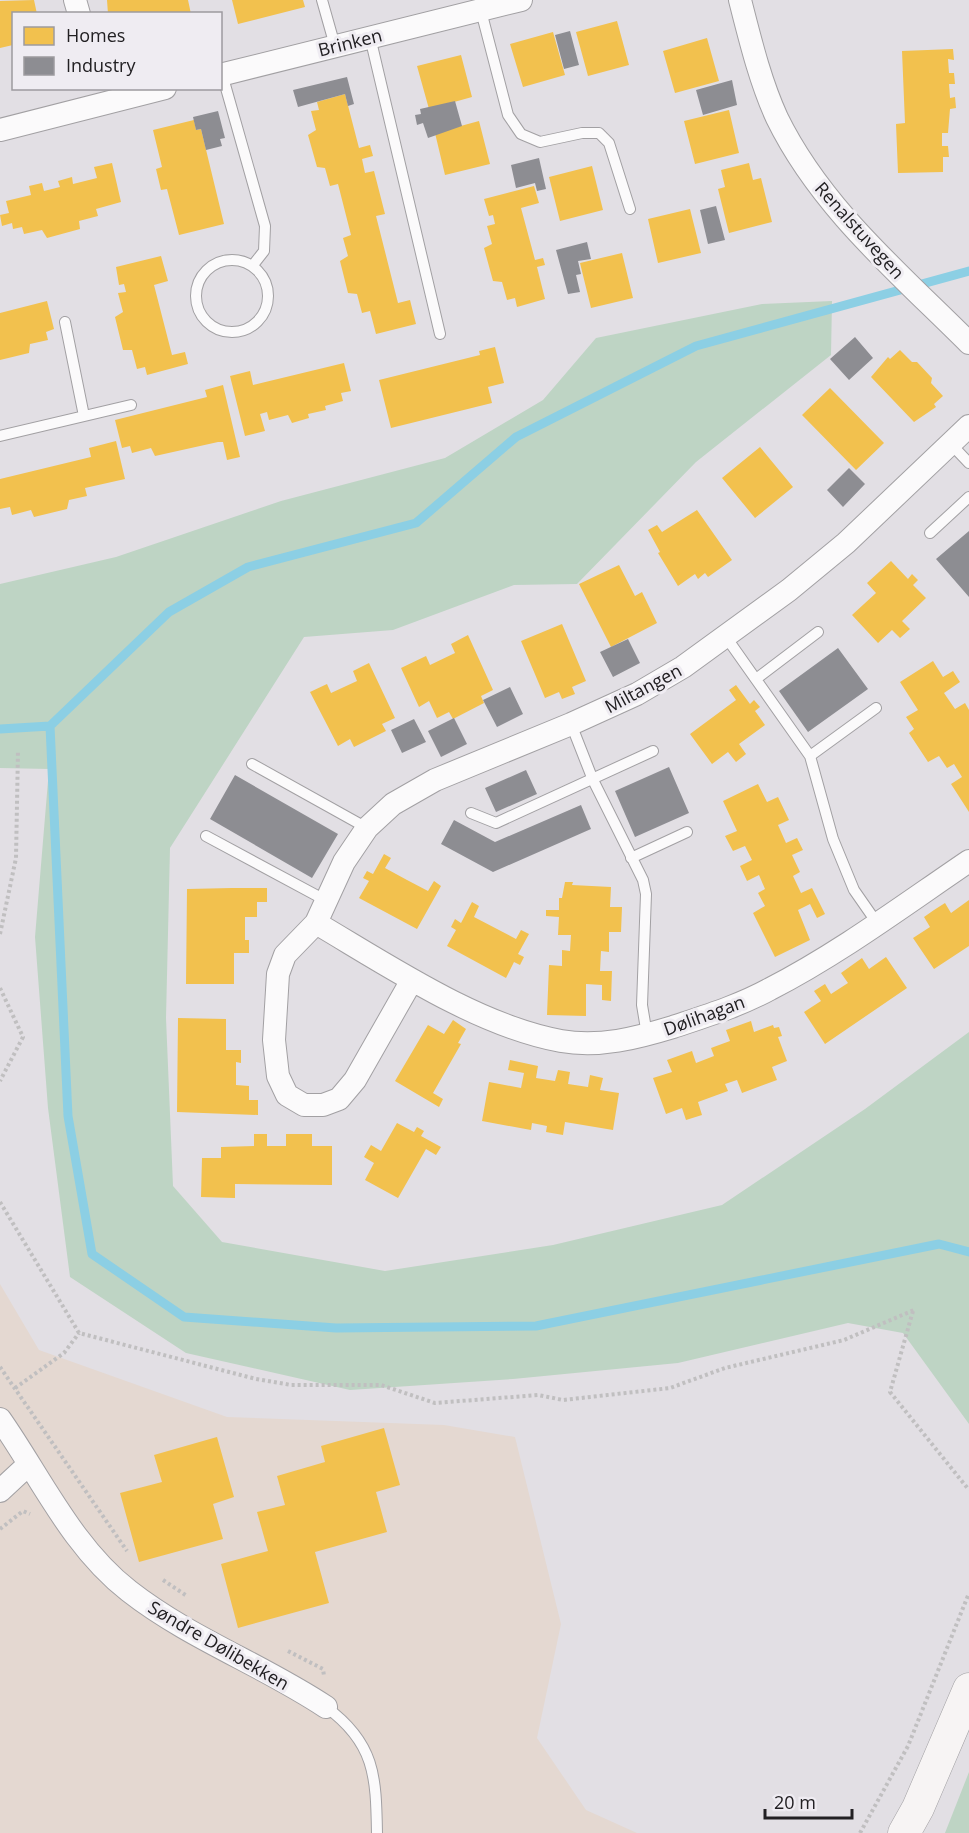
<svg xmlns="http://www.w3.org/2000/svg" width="969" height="1833" font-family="'Open Sans',sans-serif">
<rect width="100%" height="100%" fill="#e2dfe4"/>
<path fill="#e4d8d1" d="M0,1284L39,1350L227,1417L444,1425L515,1437L561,1624L537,1738L586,1810L637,1833H0Z"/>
<path fill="#bed4c4" d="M832,301L831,355L696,462L577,584L514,585L393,630L304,637L170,848L166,1018L173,1186L222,1242L385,1271L553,1245L722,1205L865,1109L969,1032V1424L903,1333L848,1323L678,1363L513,1379L350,1390L186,1353L70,1277L48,1108L35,937L49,769L0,768V584L116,557L281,501L445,458L543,400L596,338L762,304Z
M969,1772V1833H945Z"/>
<path fill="#f2c14e" d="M34,0L37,14H14L13,45L0,48V1Z
M107,0H188L191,14H108Z
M232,0H303L305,7L238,24Z
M617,21L629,65L588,76L576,32Z
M553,32L565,75L523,87L510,44Z
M707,38L719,81L675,93L663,51Z
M953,49L954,60L948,59L949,73H954L955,84H949L950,98L955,97L956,108L950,109L948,133H942V146H948L949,157H943V172L898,173L896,124L905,123L902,51Z
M461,55L472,97L429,109L417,66Z
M345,94L359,148L370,145L373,156L362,159L365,173L374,171L385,214L376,216L398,303L410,300L416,324L376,334L370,311L362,313L357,294L348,293L340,261L348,256L343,238L351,235L338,184L330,186L325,168L317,167L308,135L316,130L311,111L319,110L317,102Z
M729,110L739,153L695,164L684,121Z
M194,120L196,130L201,129L224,224L179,235L167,189L161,190L156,169L162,167L153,130Z
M479,121L490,164L445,175L435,133Z
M112,163L121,202L96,209L98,216L79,221L80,229L47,238L42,230L24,234L22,227L13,229L12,223L2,226L0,215L9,213L6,201L31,195L29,186L42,183L44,191L60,187L58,181L72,177L73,184L97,178L94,167Z
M749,163L753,180L761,178L772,222L729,233L718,189L725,187L721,170Z
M592,166L603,210L560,221L549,177Z
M534,186L539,203L521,208L535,260L543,258L545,265L537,267L545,299L517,307L515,298L507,300L502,282L493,281L484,248L492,244L487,226L495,224L493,215L489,216L484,199Z
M690,209L701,253L658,263L648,219Z
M622,253L633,298L591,308L580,263Z
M161,256L168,281L154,285L172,355L185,352L188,364L147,375L145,367L137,369L132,350H123L115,317L123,312L118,293L126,292L124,284L119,285L116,267Z
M47,301L54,329L46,332L48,340L30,344L29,353L0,360V313Z
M495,347L504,383L488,387L492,403L391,428L379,380L480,355L479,351Z
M900,350L912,362H917L932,378L931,383L943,396L934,404L936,407L914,422L871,377L888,357L890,359Z
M344,363L351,391L341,393L343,401L325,406L326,410L308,414L309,418L292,423L288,415L269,420L267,412L260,414L265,431L245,436L230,376L250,371L253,385Z
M223,385L240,457L227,460L223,442H218L155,456L151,448L132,453L130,446L122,448L115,420L207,397L205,390Z
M830,388L884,443L856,470L802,415Z
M116,441L125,479L85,488L87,496L69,500L67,509L34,517L31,510L12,515L10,507L0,509V479L91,457L89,448Z
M760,447L793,487L755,518L722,478Z
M697,510L732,560L708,577L705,573L698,579L695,574L678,586L658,553L660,552L648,530L657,525L662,532Z
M891,561L908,579L912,574L918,580L913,585L926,598L902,621L910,629L900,638L892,630L878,643L852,615L876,593L867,583Z
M619,565L635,596L642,592L657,623L611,647L579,584Z
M562,624L586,681L572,687L575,694L562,699L559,692L545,698L521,641Z
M468,635L493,690L481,696L484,703L453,719L449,712L437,718L429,701L419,707L401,668L426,656L430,665L455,653L451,644Z
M933,661L943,677L953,671L960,682L944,693L955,709L965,703L969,710V812L951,784L962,777L954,764L947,768L939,756L928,762L909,733L914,729L906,717L918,710L900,682Z
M369,663L395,718L382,724L386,731L354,747L350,739L338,746L310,692L327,684L331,693L357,681L353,671Z
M736,685L750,704L754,700L760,707L755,711L765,725L739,744L746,754L736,762L728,752L712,764L690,734L736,700L729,690Z
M758,784L767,802L778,797L789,820L778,825L786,843L797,838L803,850L792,855L800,872L793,876L801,893L812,888L825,914L817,918L810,904L798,910L810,940L775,957L753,913L765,906L758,893L765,889L759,875L747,881L740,866L752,860L745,846L733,851L725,836L737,831L723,801Z
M384,854L391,858L385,868L407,880L428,891L434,881L441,886L417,929L359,898L369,881L363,878L367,871L373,874Z
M565,882H573L572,885L611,887L610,907H622L621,932H609V952L601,951L600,971H612L611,1001L602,1000V985L586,984V1016L547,1015L549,965L562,966V950L570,951L571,935H558L559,917L546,916V910H559V898H562Z
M232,888H267V902H257V917H245V940H249V953H234V984H186L187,889Z
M969,900V946L934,969L913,938L930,927L924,917L934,910L945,903L951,913Z
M472,902L479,906L474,917L516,939L521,930L529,934L518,954L524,957L520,965L514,962L506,978L447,946L456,930L451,927L455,919L461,923Z
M886,957L907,988L825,1044L804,1012L821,1001L814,991L825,984L831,994L848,983L841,973L862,958L869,969Z
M178,1018L226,1019V1050H241V1063L236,1062V1085L249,1086V1100H258V1115L177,1112Z
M453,1020L466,1029L458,1043L461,1044L433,1093L443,1099L439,1107L395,1081L428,1025L444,1034Z
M751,1021L754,1032L773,1025L774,1028L779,1027L782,1036L778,1037L787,1061L772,1067L777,1080L742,1093L737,1080L725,1084L728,1091L698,1102L702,1115L686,1120L682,1108L666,1114L653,1078L672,1072L667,1060L692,1051L696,1063L714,1056L711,1048L730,1041L726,1030Z
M510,1060L538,1066L536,1078L555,1081L558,1070L570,1072L568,1084L588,1087L590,1075L603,1078L600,1090L619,1093L613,1130L565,1122L563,1135L546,1132L547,1126L532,1123L531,1130L482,1121L489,1082L521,1088L524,1073L508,1070Z
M397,1123L414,1132L417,1127L424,1131L421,1136L441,1147L436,1155L426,1149L398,1198L365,1180L374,1163L364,1157L371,1145L381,1151Z
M254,1134H267V1146H286V1134H312V1146H332V1185L235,1184V1198L201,1197L202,1158H221V1147L254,1146Z
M384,1428L400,1485L376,1492L387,1532L315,1552L329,1603L238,1628L221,1564L268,1551L257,1512L285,1505L277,1476L325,1462L321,1446Z
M217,1437L234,1497L213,1504L223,1539L139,1562L120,1493L162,1482L154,1455Z"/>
<path fill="#8d8d92" d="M570,31L579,65L564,69L555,35Z
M347,77L354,104L348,106L345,94L298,107L293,90Z
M732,80L737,105L703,115L696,90Z
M455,101L462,126L428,138L423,123L417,125L415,115L421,114L420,109Z
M218,111L225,138L220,139L222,146L206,150L201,129L196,130L193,117Z
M539,158L546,189L537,191L535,183L516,188L511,165Z
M716,206L725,240L708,244L700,210Z
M587,242L591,259L578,261L581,274L576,275L580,292L568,294L556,250Z
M855,337L873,358L849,380L830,359Z
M849,468L865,484L843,507L827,490Z
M969,531V597L936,559Z
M628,639L640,663L613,677L600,652Z
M838,648L868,689L808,732L779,691Z
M510,687L523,714L497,727L483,700Z
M454,718L467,744L441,757L428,731Z
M414,719L426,742L402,753L391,730Z
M669,767L689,813L635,837L615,791Z
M526,770L537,794L496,812L485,788Z
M235,775L338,834L312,878L210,819Z
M581,805L591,829L493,872L441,844L454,820L495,842Z"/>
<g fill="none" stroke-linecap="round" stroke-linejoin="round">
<path stroke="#8ccfe4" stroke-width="9" d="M969,271L696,346L516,437L416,523L248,567L169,612L50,726L68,1116L92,1254L184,1317L336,1328L536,1326L939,1244L969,1252
M0,729L50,726"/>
<defs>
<path id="lane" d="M322,0L335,46
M481,11L508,115L521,134L540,142L582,133H599L609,143L630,209
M370,37L440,334
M222,74L265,226L264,251L253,265
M196 296a36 36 0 1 1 72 0a36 36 0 1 1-72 0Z
M65,322L84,416
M0,436L131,405
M950,443L969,463
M930,533L969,497
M726,637L810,756L833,839L854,890L877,923
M756,679L818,632
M571,724L593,780L643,880L646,894L642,1005L647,1035
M810,756L876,708
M252,764L367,828
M471,813L496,823L653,751
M206,836L325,900
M631,858L687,832
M326,1707C375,1743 376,1776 377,1833"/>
<path id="street" d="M75,0L79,14
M740,0C750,39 760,81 777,118C821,208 899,273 969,343
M220,75L521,0
M0,130L165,88
M316,923C389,966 478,1026 561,1041C599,1048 637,1038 673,1027C706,1016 739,1006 770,989C840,953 904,905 969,861
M412,980L355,1080L339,1099L323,1105H304L287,1095L278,1076L274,1040L278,974L285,955L316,923L344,862L367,828L393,804L435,780L571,724L637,694L683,667L789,590L846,543L969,426
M0,1419C40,1476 72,1547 129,1591C189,1638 263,1665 326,1707
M0,1491L29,1464"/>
<path id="secondary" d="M904,1833L918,1808L969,1689"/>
</defs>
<use href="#lane" stroke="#a2a0a3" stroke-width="12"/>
<use href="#street" stroke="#a2a0a3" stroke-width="24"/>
<use href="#secondary" stroke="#a2a0a3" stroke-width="33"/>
<path stroke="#c0bfc0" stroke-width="4" stroke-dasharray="3 3" stroke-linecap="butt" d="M0,934L16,858L18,750
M0,988L23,1037L0,1081
M0,1202L79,1333L256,1379L291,1385H381L435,1403L538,1395L563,1400L670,1388L725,1368L844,1340L914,1310
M913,1311L890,1392L969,1490
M0,1367L127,1551
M15,1388L64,1353L79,1333
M0,1529L23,1511L30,1514
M163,1580L187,1596
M288,1651L323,1669L324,1676
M860,1833L908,1746L969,1593"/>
<use href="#lane" stroke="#fbfafb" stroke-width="10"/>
<use href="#street" stroke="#fbfafb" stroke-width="22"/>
<use href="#secondary" stroke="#f7f4f4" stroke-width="32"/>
</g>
<g text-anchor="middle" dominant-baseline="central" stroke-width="6" stroke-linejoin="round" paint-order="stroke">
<g font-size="18" fill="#222023" stroke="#efecf2">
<text transform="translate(350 42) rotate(-14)">Brinken</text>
<text transform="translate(860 230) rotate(48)">Renalstuvegen</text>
<text transform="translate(643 688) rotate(-28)">Miltangen</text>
<text transform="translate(704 1015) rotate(-20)">Dølihagan</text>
<text transform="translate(219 1645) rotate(30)">Søndre Dølibekken</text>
</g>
</g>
<rect x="12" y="12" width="210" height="78" fill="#efecf2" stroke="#9d9a9f" stroke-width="1.5"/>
<rect x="24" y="27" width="30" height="18" fill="#f2c14e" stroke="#9d9a9f" stroke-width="1.5"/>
<text x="66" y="42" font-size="18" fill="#222023">Homes</text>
<rect x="24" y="57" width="30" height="18" fill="#8d8d92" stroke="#9d9a9f" stroke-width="1.5"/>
<text x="66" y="72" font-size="18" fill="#222023">Industry</text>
<path d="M765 1809v9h87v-9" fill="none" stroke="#222023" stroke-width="3"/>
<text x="774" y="1809" font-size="18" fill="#222023" stroke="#efecf2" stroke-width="4.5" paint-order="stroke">20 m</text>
</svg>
